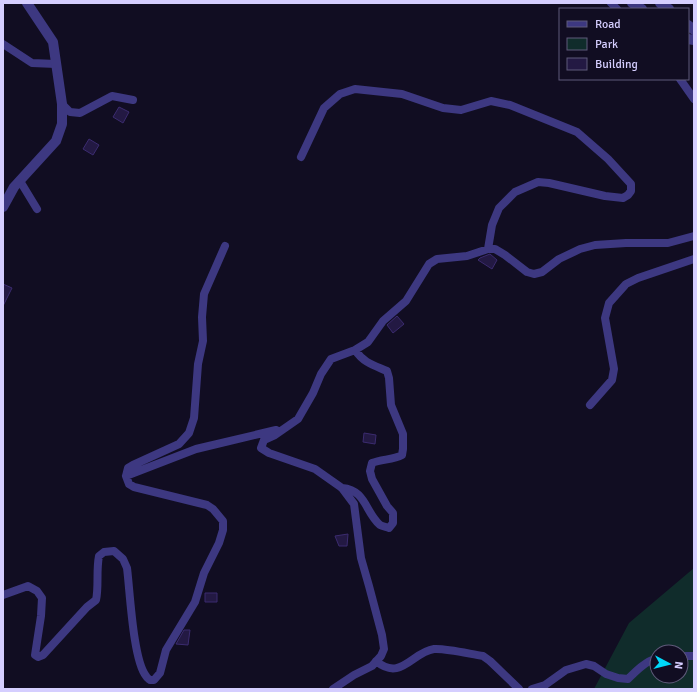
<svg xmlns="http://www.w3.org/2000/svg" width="697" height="692" font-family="Signika,sans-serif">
<rect width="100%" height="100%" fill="#110d22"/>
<path fill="#102c2b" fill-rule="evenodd" d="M694,568V689H594L629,623ZM657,652H681V676H657Z"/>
<path fill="#231943" stroke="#3b2b6f" d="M119,107L129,112L123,123L113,117Z
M89,139L99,145L93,155L83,149Z
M490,254L497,260L492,269L478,260L480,258Z
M3,284L12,288L3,306Z
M397,316L404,324L393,333L387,325Z
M364,433L376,435L375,444L363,442Z
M348,534L347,546H339L335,536Z
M205,593H217V602H205Z
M184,630H190L188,645L176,644Z"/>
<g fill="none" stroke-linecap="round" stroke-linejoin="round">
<path stroke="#3d3881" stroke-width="8" d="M611,3L617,9
M3,44L32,63L56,64
M680,79L694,99
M62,104L70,112L80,113L112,96L133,100
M301,157L324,108L340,94L355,89L402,94L443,108L461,110L491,101L510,105L577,132L608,159L631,184V191L628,195L623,198L605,196L549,183L538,182L515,192L499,208L492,225L488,249
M20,181L37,209
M590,405L612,380L614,369L605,318L609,303L626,284L638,278L694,259
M126,476L196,449L276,430
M342,488C366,490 365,512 380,525C382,526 386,527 389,528L393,523V513L387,506L372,479L370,471L372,463C382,459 393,460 402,455L403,449V434L391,405L389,378L387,371C373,365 364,363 355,350
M3,595L28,586L37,591L42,598L41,616L35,655L38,657L43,655L87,607L96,600C99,586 96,571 99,556L104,552L114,551L123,559L127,568C130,591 133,660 146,676C147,678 149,679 150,680H154L160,673L166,650L195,602L204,573L219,543L223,530V521L213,509L207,505L134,487L129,484L126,476L128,468L133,465L179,444L189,433L194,418L198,364L203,341L202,317L204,294L225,246
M681,656H694
M376,661C401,682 412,652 434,649C446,648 470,654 483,656L490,661L519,689
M333,689L354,675L372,666L381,656L384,649L382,635L369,586L361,558L354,504L342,488L315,469L269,453L261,448L264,440L275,435L298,419L313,393L321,374L331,359L355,350L368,342L383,321L406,301L429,264L437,259L467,256L488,249H495L505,255L527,272L534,274L542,272L559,259L580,249L595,245L626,243H668L694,236
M532,689L545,685L566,670L586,664L594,666L606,674L618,678L628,679C636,671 646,661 657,658"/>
<path stroke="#3d3881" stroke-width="10" d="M632,3L642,9
M660,3L669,9
M688,25L694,30
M688,39L694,40
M3,207L14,187L56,141L62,124V104L53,42L27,3"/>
</g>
<rect width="697" height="692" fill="none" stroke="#d5ceff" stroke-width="8"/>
<rect x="559" y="8" width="130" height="72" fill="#110d22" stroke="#5f5a7a"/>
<rect x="567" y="21" width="20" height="6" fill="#3d3881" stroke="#5f5a7a"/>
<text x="595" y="28" font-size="12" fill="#d5ceff">Road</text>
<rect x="567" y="38" width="20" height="12" fill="#102c2b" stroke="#5f5a7a"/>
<text x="595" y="48" font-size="12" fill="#d5ceff">Park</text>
<rect x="567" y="58" width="20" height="12" fill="#231943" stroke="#5f5a7a"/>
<text x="595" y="68" font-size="12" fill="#d5ceff">Building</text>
<g transform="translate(669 664) rotate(97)"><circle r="19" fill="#110d22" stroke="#5f5a7a"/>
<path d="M0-3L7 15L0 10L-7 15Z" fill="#00d8f9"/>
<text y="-6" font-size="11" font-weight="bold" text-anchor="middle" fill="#d5ceff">N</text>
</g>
</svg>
